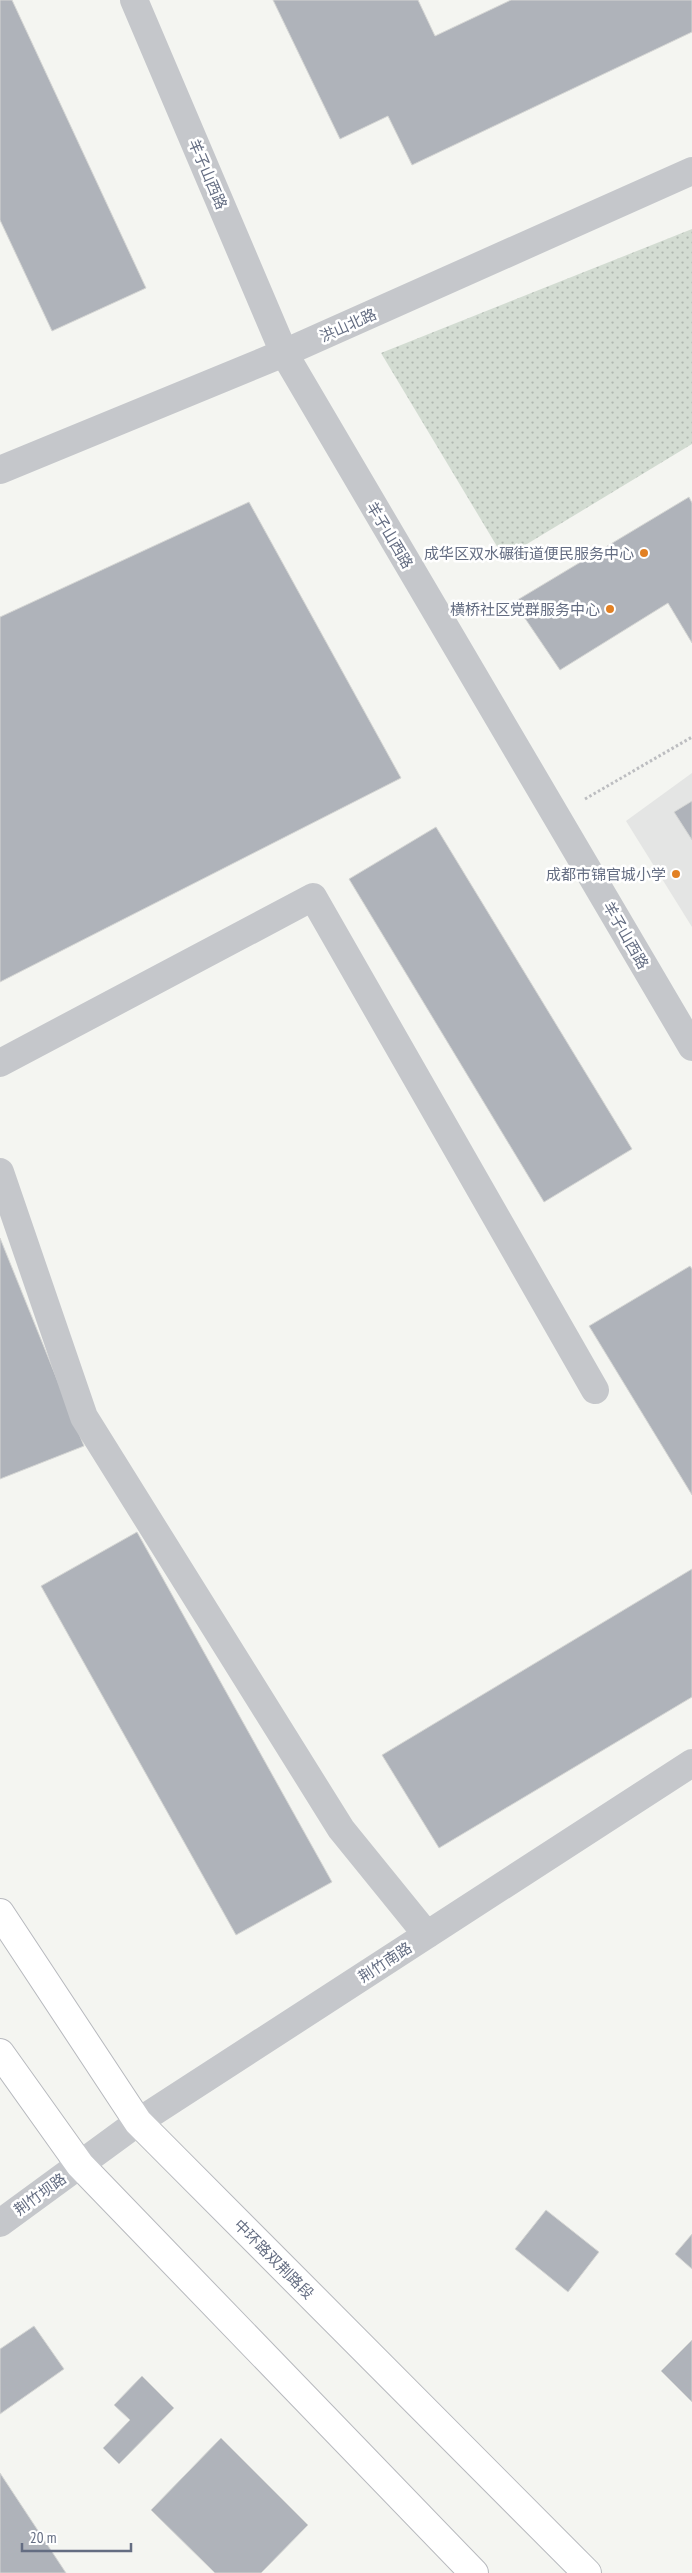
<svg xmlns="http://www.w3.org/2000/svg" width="692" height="2573" font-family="'PT Sans Narrow','Noto Sans SC',sans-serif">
<defs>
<pattern id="park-dots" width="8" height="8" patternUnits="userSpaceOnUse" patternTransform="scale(1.25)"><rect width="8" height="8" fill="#d3dcd2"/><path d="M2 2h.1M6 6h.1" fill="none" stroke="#afb7b0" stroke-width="1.8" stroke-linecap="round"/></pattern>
</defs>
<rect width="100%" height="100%" fill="#f4f5f1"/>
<path fill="#e4e5e4" d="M692,773V927L626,821Z"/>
<path fill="url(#park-dots)" d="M692,229V444L504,558L381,353Z"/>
<path fill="#afb3ba" stroke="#d5d6d4" d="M0,0H12L146,288L52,331L0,220Z
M273,0H418L435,36L511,0H692V32L412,165L388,116L340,139Z
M689,497L692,503V643L668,603L560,670L514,602Z
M249,502L401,778L0,982V617Z
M692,801V840L674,812Z
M436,827L632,1149L544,1202L349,879Z
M0,1238L84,1446L0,1479Z
M690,1266L692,1269V1495L589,1326Z
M137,1532L332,1882L236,1935L41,1586Z
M692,1569V1697L439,1848L382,1755Z
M546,2210L599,2252L568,2292L515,2249Z
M692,2234V2269L675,2254Z
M34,2326L64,2369L0,2414V2349Z
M692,2340V2402L661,2371Z
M142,2376L174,2408L119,2464L103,2448L130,2420L114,2405Z
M221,2438L308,2525L261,2573H215L151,2510Z
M0,2473L66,2573H0Z"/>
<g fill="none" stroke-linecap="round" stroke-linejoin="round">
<defs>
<path id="major" d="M0,1913L138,2122L587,2573
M0,2053L80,2165L474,2573"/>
</defs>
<use href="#major" stroke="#b7b9be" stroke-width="30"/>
<path stroke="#bcbdc0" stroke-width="3" stroke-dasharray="2.5 2.5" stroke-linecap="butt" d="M585,799L692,737"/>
<path stroke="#c5c7cb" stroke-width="28" d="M134,0L284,353L692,1047
M0,470L284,353L692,171
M0,1063L313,897L595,1390
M0,1172L84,1417L341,1829L427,1935
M0,2223L138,2122L692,1763"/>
<use href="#major" stroke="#fff" stroke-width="28"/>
</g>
<g fill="#e28023" stroke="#fff" stroke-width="2">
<circle cx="644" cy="553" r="5"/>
<circle cx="610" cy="609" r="5"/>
<circle cx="676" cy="874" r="5"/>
</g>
<g text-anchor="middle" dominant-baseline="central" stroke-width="5" stroke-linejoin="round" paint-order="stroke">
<g font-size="15" fill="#646d82" stroke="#fff">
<text transform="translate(208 174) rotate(67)">羊子山西路</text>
<text transform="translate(348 325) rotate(-24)">洪山北路</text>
<text transform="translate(390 535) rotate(59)">羊子山西路</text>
<text transform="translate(626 935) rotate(60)">羊子山西路</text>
<text transform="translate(385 1962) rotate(-33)">荆竹南路</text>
<text transform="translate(40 2194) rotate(-36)">荆竹坝路</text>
<text transform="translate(274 2259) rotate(45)">中环路双荆路段</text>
</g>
<g font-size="15" fill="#646d82" stroke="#fff" text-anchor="end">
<text x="634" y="553">成华区双水碾街道便民服务中心</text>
<text x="600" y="609">横桥社区党群服务中心</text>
<text x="666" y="874">成都市锦官城小学</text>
</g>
</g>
<path d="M22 2543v8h109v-8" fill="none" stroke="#646d82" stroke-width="2.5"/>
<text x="30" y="2543" font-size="15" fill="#646d82" stroke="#ffffff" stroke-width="4" paint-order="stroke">20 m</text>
</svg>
